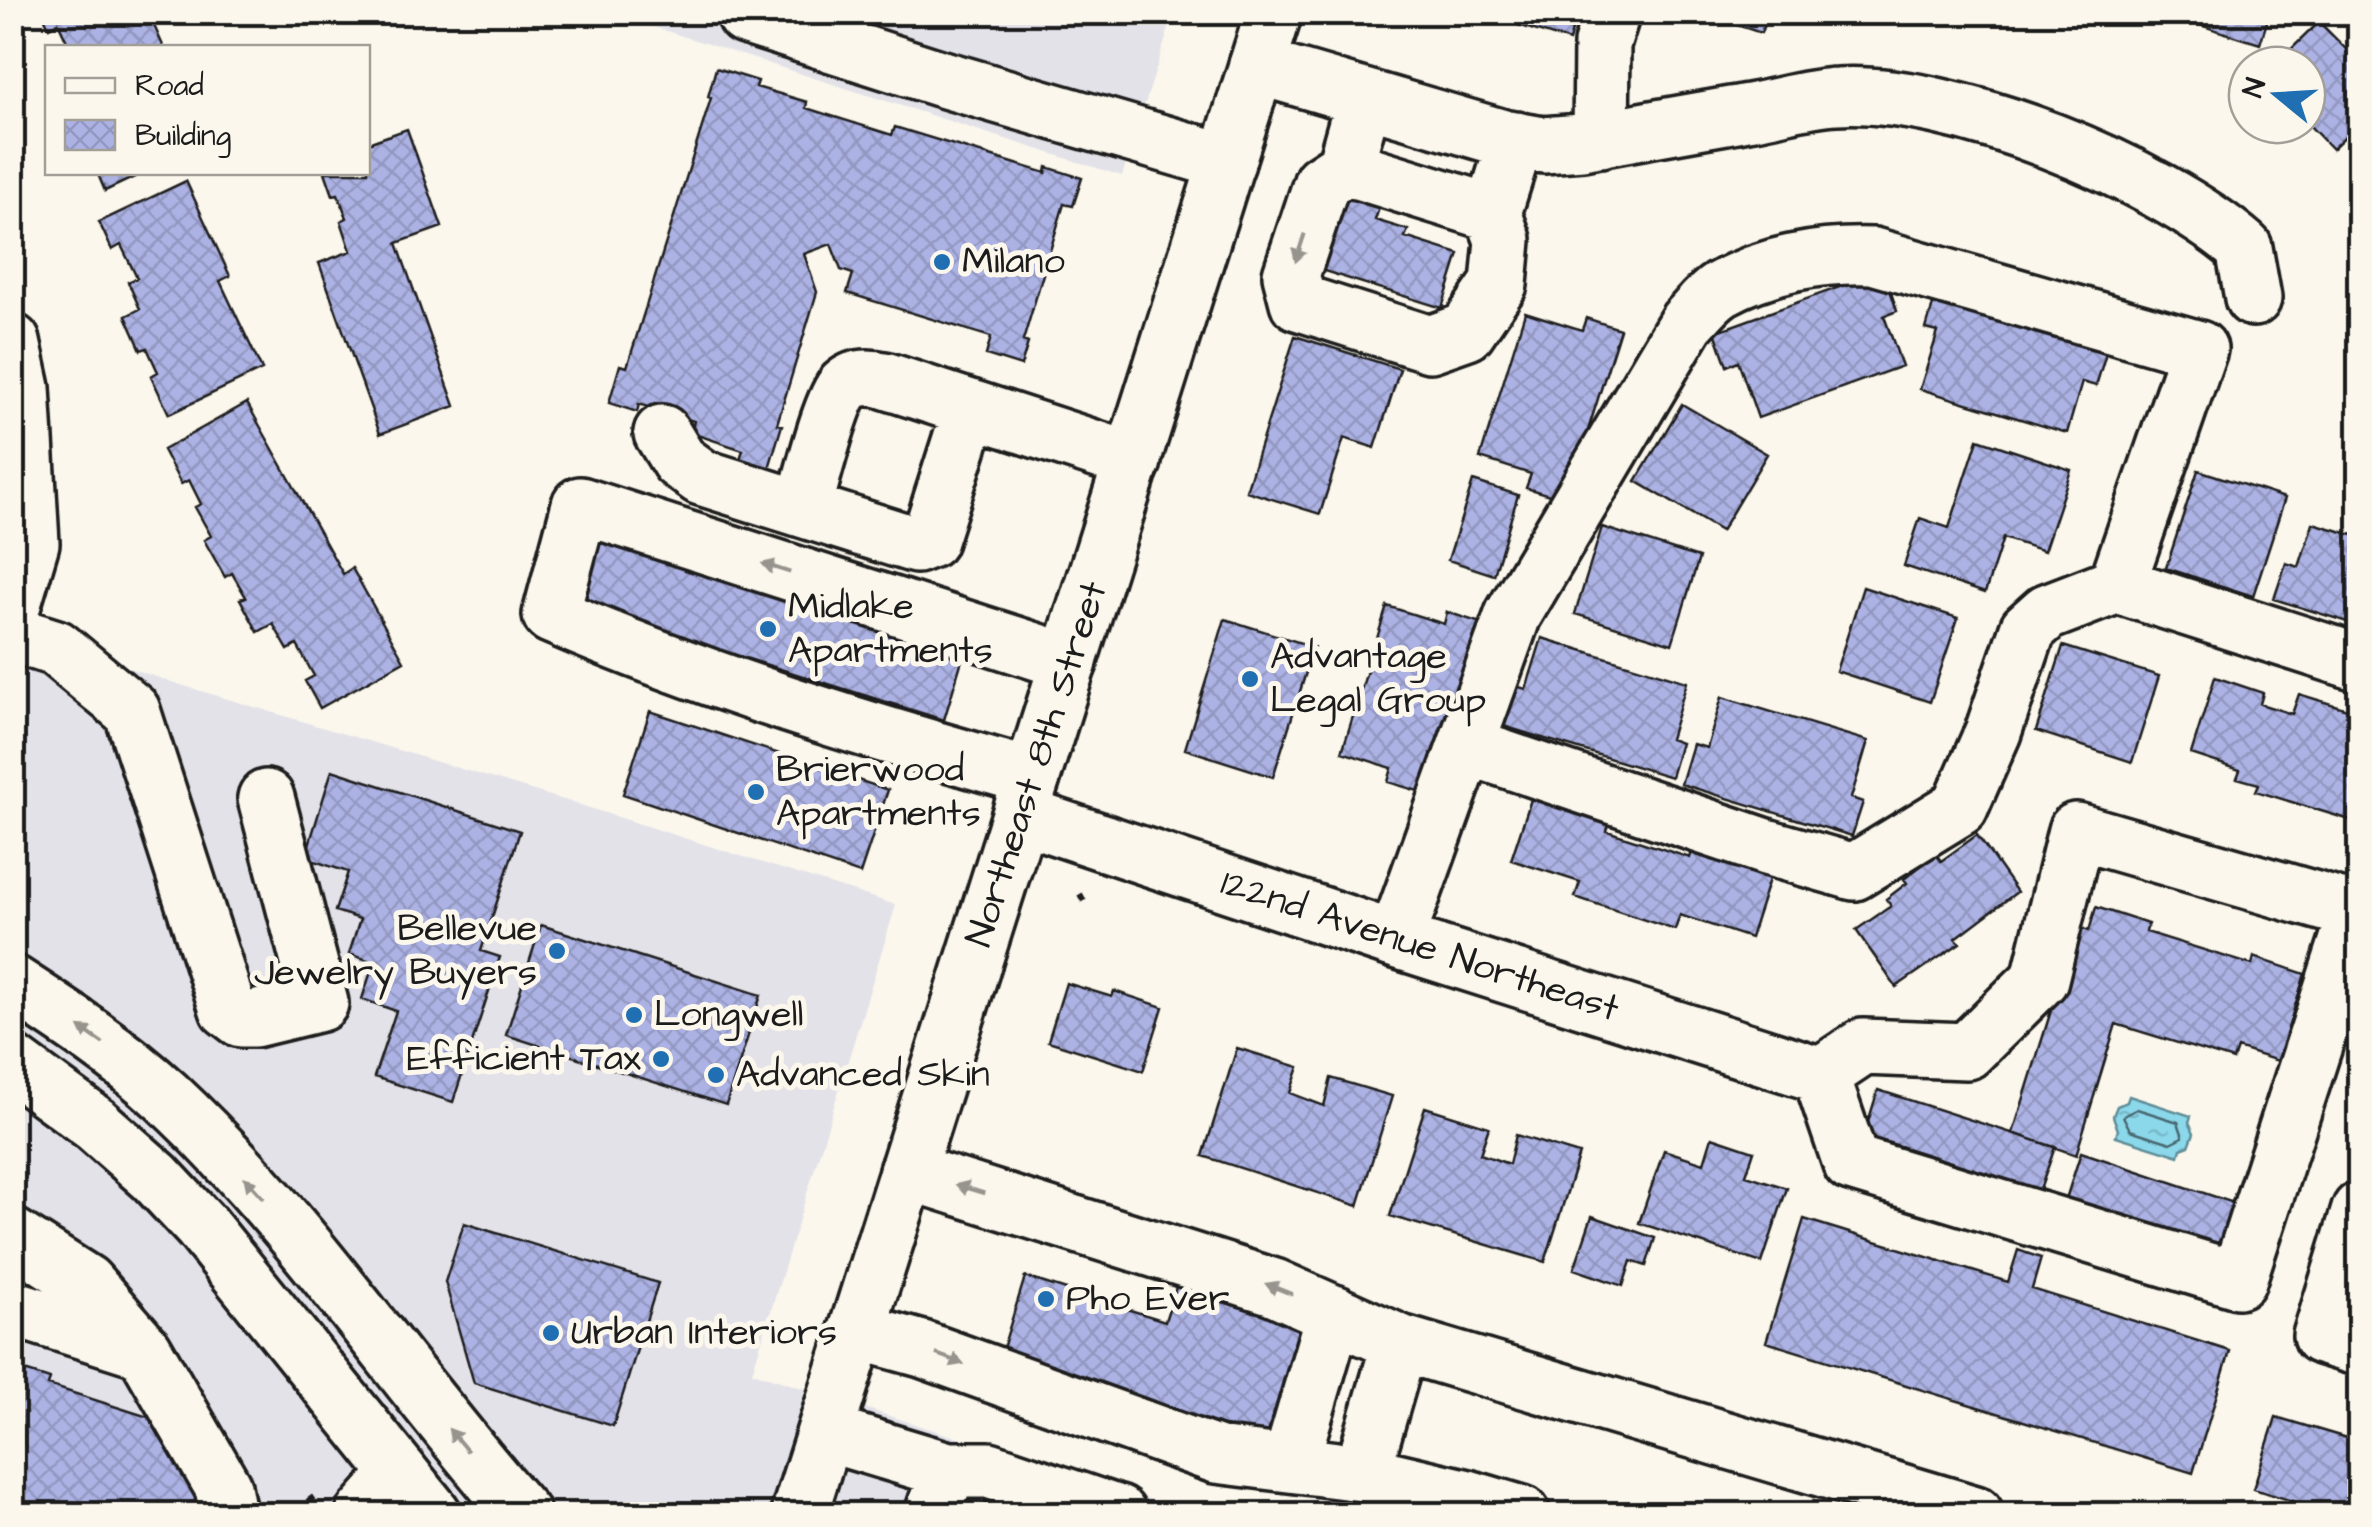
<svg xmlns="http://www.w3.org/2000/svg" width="2372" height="1527" font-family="'Architects Daughter',sans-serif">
<defs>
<pattern id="water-ripples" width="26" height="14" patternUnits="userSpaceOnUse" patternTransform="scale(2.5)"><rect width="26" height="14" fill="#8bd8eb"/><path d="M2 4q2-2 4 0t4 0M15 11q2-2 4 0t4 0" fill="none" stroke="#77b9c9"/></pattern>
<pattern id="building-cross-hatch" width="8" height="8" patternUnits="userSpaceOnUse" patternTransform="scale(2.5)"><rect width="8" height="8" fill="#acb2e3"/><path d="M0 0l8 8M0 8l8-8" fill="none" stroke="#9398c2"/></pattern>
</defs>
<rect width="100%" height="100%" fill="#fbf7ec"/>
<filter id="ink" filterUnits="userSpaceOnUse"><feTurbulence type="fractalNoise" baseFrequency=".01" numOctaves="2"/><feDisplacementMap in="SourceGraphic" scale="20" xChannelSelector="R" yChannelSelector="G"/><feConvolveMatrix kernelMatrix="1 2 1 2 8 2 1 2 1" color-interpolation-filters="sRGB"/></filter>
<g filter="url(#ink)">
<path fill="#e3e2e9" d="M610,13H1174L1122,176Z
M13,630L181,685L564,800L896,905L752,1372L1196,1514H13Z"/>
<path fill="url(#water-ripples)" stroke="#5f8d98" stroke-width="2.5" d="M2129,1096L2191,1116L2189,1122L2194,1133L2189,1146L2181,1149L2179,1156L2116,1136L2118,1130L2113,1116L2117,1106L2127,1102Z"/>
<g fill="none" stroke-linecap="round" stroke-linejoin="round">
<path stroke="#48676f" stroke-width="2.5" d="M2137,1109L2178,1122L2183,1137L2171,1143L2130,1130L2123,1116Z"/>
</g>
<path fill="url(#building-cross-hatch)" stroke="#1c1c1c" stroke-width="2.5" d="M42,12H148L164,48H70L58,22L49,27Z
M1477,12H1577L1569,41Z
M1698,12H1768L1761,33Z
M2159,12H2270L2260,44Z
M2319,22L2360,63V122L2332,149L2307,123V65H2275Z
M716,68L758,81L756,87L807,102L806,108L892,135L895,127L1046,173L1047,167L1082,178L1073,206L1064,204L1023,341L1028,343L1021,366L986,355L991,337L847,293L853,274L841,270L831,244L804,254L817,292L777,424L782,425L769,468L740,459L743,450L691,433L694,421L639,404L637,412L609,403L620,365L627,367L711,98L708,97Z
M407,129L442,227L397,243L455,406L380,434L319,263L351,251L341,221L347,218L338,194L333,195L325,172H368V143Z
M97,172H145L105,191Z
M186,181L230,276L220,281L262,370L169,414L151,376L158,372L147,348L141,350L126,316L140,309L128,282L137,278L121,245L112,250L99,222Z
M1333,184L1382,199L1375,220L1408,230L1405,237L1459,254L1442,308L1308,266Z
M1884,271L1897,311L1884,316L1902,366L1758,418L1738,361L1727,366L1715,332Z
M1936,294L2108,346L2096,386L2082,382L2067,433L1920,389L1938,332L1926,329Z
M1525,312L1582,330L1586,318L1620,329L1566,500L1526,488L1531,474L1480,458Z
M1295,336L1400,369L1375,448L1344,438L1320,514L1246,491Z
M247,403L343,574L352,568L404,661L320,708L305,681L314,676L297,645L288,650L273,624L258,632L240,599L246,597L232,573L225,577L204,540L211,536L195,507L201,504L189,480L181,484L163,450Z
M1682,404L1767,454L1721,531L1636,481Z
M1978,439L2071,470L2044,551L2003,538L1985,593L1904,566L1920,518L1949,528Z
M2198,470L2285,498L2253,596L2166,568Z
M1473,481L1518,495L1494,575L1448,560Z
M2313,523L2360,537V626L2274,599L2286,563L2299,567Z
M1602,527L1699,558L1672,644L1575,614Z
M593,537L964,653L944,720L572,604Z
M1863,587L1958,618L1930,702L1836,671Z
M1387,606L1444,624L1447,612L1481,623L1428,794L1388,782L1392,768L1342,752Z
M1225,619L1314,647L1273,777L1185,749Z
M1542,638L1687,682L1670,739L1681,743L1671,777L1500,725L1512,685L1526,689Z
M2063,646L2159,676L2132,762L2036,731Z
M2215,677L2263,693L2260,704L2292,714L2299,694L2360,713V823L2256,791L2259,784L2237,778L2240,770L2191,754Z
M1722,697L1868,741L1851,798L1863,802L1852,836L1681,784L1693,744L1707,748Z
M650,711L888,790L860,874L623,794Z
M332,770L520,831L481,951L500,957L453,1102L374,1077L396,1011L362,999L374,962L349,954L360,919L335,911L348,872L305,858Z
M1533,793L1611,818L1607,831L1690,858L1695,842L1773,867L1750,938L1680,915L1675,930L1575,897L1580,882L1511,860Z
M1977,835L2017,892L1956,938L1960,943L1896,987L1856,930L1891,906L1886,899L1907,883L1904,879L1936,854L1941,861Z
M2096,907L2148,924L2146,932L2252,965L2254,957L2305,974L2278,1061L2237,1048L2233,1060L2116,1024L2076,1155L2013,1133L2077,927L2089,931Z
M541,925L761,995L726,1105L506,1035Z
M1066,983L1112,997L1114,991L1163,1007L1143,1071L1048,1041Z
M1237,1048L1299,1067L1290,1093L1324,1106L1331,1078L1392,1096L1358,1206L1203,1156Z
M1878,1090L2055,1147L2040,1190L1864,1135Z
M1425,1107L1489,1127L1480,1154L1509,1164L1516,1135L1579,1154L1545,1262L1390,1216Z
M1712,1137L1754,1151L1746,1175L1787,1188L1762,1263L1639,1223L1664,1150L1704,1163Z
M2081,1152L2234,1203L2219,1248L2066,1199Z
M1592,1216L1655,1238L1646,1266L1631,1261L1623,1286L1574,1269Z
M1804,1219L2008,1282L2018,1250L2041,1258L2032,1289L2230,1351L2193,1473L1766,1342Z
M464,1223L658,1283L613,1426L474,1383L445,1282Z
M1025,1277L1165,1321L1176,1287L1304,1327L1267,1443L1000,1358Z
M12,1367L50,1379L48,1385L173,1425L196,1497L191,1514H12Z
M2276,1417L2360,1442V1514H2335L2253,1489Z
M992,1483L1070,1514H982Z"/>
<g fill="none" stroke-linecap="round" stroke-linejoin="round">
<defs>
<path id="minor" d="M746,12L745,16L939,78L1227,162
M1257,66L1503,138L1543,145L1582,142C1639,131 1697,121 1754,111C1781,106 1810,97 1837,96C1953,89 2158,173 2244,248L2253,298
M1364,98L1345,167L1322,182L1291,275L1298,302L1430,344L1467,331L1499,284L1503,240L1493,213L1516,140
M1601,139L1602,44L1612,12
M1345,167L1493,213
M12,342L22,388L31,543L12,607
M662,433L679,461L701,477L916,545L929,540L971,408
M803,509C811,484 830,402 845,386C856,376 871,377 884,380L1133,461
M12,634L56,648L132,711L228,1009L241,1019H254L320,1003L266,798
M1466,746L1766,847L1854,872L1960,807L1993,732L2028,629L2047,612L2117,585
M1032,777C870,732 706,682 551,615L580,505L1069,662
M1021,815L1396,940L1821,1075
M2076,831L2357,912L2238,1280L1851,1163L1821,1075L1863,1047L1967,1051L2040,979Z
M1396,940L1513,615L1687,322C1697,312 1708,297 1721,289C1766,264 1821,254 1873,256L2199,349L2117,585L2360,663
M907,1171L1274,1287L1400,1343L1975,1514
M2360,1210L2321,1336L2360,1348
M12,1236L86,1283L144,1350
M12,1308L144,1350L223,1487L228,1514
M857,1331L922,1349L1216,1455L1362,1473L1468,1498L1522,1514
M825,1433L948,1470L933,1514
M1290,1464L1334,1313
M948,1470H989L1118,1514
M1362,1473L1400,1343
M364,1514L400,1473"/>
<path id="major" d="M12,983C66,1018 119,1053 166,1096C301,1222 401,1377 522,1514
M12,1063L95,1124L155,1177L201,1226L433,1514
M799,1514L1274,12"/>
</defs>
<use href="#minor" stroke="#1c1c1c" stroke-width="62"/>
<use href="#major" stroke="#1c1c1c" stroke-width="62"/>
<path stroke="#1c1c1c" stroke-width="6" stroke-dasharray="8 8" stroke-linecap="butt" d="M1080,894L1084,901
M278,1514L301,1506L318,1494"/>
<use href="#minor" stroke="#fbf7ec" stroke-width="55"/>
<use href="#major" stroke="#fbf7ec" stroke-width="55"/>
</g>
<defs><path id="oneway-solid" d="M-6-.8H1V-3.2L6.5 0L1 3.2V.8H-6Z" transform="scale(2.5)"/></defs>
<g fill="#97948e">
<use href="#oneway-solid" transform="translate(1300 248) rotate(108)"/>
<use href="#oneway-solid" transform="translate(776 568) rotate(-162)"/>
<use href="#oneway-solid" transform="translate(91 1035) rotate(-145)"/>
<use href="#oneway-solid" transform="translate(254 1188) rotate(-132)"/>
<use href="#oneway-solid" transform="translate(970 1189) rotate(-163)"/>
<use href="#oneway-solid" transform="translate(1279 1289) rotate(-158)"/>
<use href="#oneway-solid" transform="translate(950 1359) rotate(20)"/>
<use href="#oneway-solid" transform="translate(458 1440) rotate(-130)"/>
</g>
</g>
<g fill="#1f6fb2" stroke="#fbf7ec" stroke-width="4">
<circle cx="942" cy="262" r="10"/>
<circle cx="768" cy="629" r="10"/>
<circle cx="1250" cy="679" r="10"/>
<circle cx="756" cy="792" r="10"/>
<circle cx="557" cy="951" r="10"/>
<circle cx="634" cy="1015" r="10"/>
<circle cx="661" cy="1059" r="10"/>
<circle cx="716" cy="1075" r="10"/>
<circle cx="1046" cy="1299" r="10"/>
<circle cx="551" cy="1333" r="10"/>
</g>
<g text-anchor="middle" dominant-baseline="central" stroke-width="10" stroke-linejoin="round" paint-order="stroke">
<g font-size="38" fill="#1c1c1c" stroke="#fbf7ec" text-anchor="start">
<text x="962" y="262">Milano</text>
<text x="788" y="607">Midlake<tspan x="788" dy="44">Apartments</tspan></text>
<text x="1270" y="657">Advantage<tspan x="1270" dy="44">Legal Group</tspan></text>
<text x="776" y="770">Brierwood<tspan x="776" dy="44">Apartments</tspan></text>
<text x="537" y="929" text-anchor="end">Bellevue<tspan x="537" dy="44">Jewelry Buyers</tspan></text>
<text x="654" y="1015">Longwell</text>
<text x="641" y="1059" text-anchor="end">Efficient Tax</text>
<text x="736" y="1075">Advanced Skin</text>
<text x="1066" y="1299">Pho Ever</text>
<text x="571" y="1333">Urban Interiors</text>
</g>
<g font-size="38" fill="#1c1c1c" stroke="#fbf7ec">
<text transform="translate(1037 764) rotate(-72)">Northeast 8th Street</text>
<text transform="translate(1420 946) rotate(18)">122nd Avenue Northeast</text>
</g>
</g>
<rect width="2372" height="1527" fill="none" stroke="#fbf7ec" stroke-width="50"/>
<rect x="25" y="25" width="2322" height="1477" fill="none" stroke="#1c1c1c" stroke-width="4" filter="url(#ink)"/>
<rect x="45" y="45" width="325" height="130" fill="#fbf7ec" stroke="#a29f99" stroke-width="2.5"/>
<rect x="65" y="78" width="50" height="15" fill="#fbf7ec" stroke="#a29f99" stroke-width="2.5"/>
<text x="135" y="95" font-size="30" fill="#1c1c1c">Road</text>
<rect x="65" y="120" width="50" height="30" fill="url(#building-cross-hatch)" stroke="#a29f99" stroke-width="2.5"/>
<text x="135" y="145" font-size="30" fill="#1c1c1c">Building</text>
<g transform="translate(2277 95) rotate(288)"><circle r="48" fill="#fbf7ec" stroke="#a29f99" stroke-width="2.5"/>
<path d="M0-8L18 38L0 25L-18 38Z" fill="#1f6fb2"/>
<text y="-15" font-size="28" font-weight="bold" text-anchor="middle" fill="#1c1c1c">N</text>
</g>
</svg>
